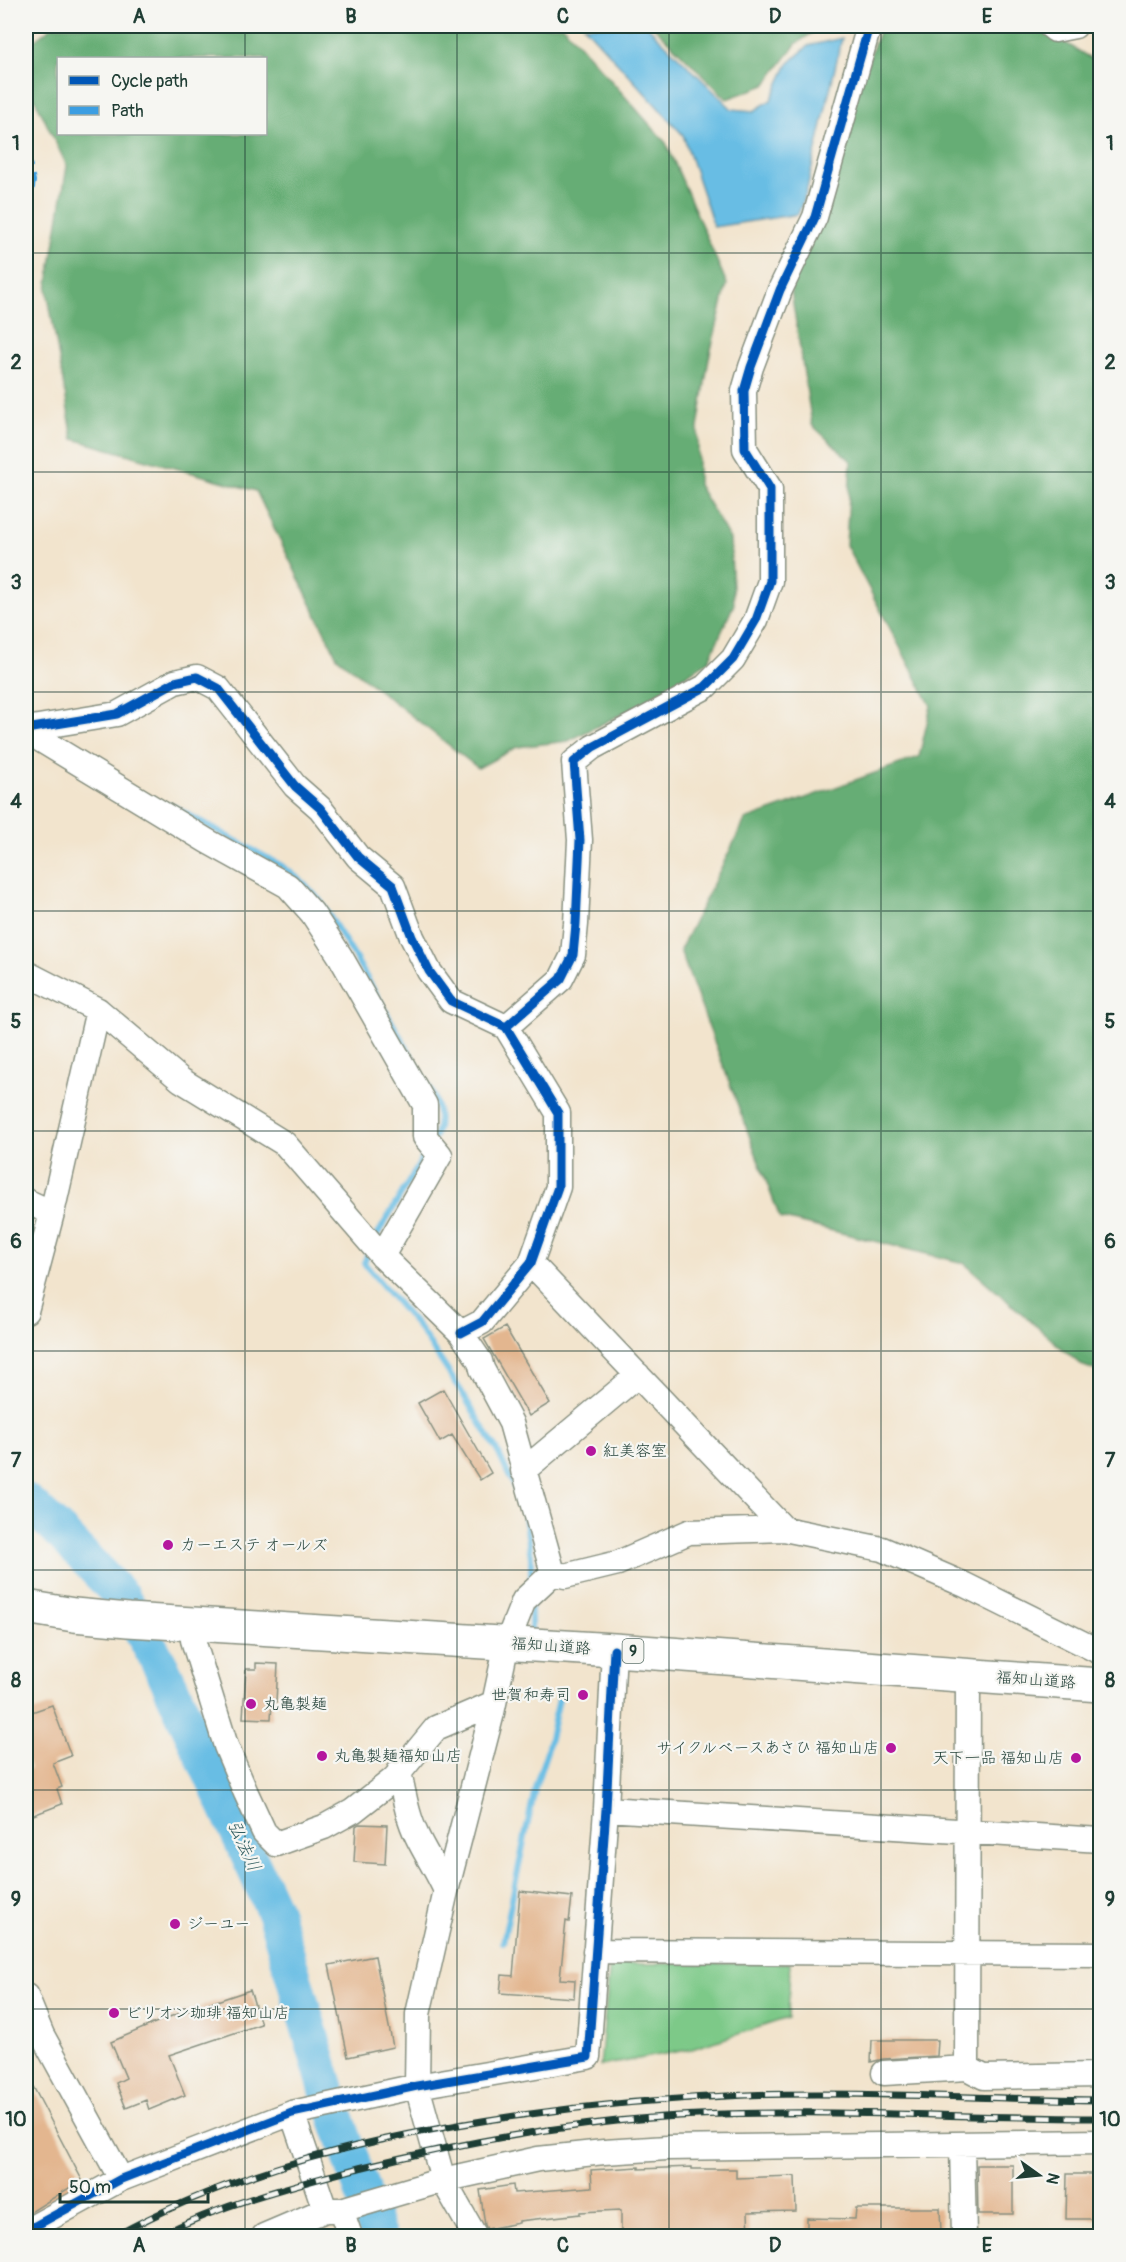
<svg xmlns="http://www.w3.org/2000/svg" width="1126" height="2262" font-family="Pangolin,'Klee One',sans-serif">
<rect width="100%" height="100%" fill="#f6f6f2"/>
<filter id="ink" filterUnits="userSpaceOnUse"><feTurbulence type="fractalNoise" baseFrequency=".0167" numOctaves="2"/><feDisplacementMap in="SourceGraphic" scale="12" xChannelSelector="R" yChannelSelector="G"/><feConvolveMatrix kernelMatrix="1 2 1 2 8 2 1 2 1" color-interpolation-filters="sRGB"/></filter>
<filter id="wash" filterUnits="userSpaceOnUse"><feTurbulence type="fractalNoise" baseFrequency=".008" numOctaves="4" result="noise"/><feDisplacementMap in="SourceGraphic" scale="24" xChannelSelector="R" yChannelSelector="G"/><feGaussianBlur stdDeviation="1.35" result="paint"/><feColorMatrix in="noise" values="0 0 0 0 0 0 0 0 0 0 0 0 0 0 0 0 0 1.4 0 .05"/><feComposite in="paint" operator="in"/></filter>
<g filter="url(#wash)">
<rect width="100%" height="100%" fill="#f2e4cd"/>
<path fill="#7dc988" stroke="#4e835e" stroke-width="1.5" d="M790,1963L788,2018L692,2049L600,2066L610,1964Z"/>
<path fill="#66ad74" stroke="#427554" stroke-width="1.5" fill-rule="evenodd" d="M53,26H563L666,143L727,284L709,358L698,428V485L730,539L734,604L709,660L642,704L568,741L517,747L478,768L337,657L256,491L73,439L47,290L67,166L26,81V47ZM58,58H266V134H58Z
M653,26H822L796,44L765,85L727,99Z
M881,26H1038L1100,64V1372L1081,1365L964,1263L780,1218L680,950L745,820L919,757L931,706L846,545L851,461L812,425L789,278Z"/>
<path fill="#67bde4" stroke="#437d8c" stroke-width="1.5" d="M584,26H647L732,109L754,111L771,100L788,64L808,46L842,38L806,193L798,214L714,227L683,135Z"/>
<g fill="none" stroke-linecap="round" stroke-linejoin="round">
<path stroke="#67bde4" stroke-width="6" d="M170,805L282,866L304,883L321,902L356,959L434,1096C438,1109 442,1125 434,1138
M375,1239L428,1149
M369,1251L364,1263L421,1331L461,1391L499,1454L524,1508L531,1557V1583
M531,1632V1608
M503,1942L536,1784L547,1751L560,1695"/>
<path stroke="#67bde4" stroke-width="36" d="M26,1501L60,1532L123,1598L164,1672L274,1911L328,2093L378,2236"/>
</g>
<g id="blocks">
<path fill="#e3b68f" d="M505,1327L550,1403L529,1416L484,1339Z
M443,1389L491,1473L480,1480L452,1435L440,1442L418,1403Z
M256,1663L278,1664L276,1702H272L271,1719L243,1718L246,1669H256Z
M52,1705L71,1756L53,1763L62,1787L57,1789L62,1804L26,1818V1770L30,1769L26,1756V1714Z
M359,1824L387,1825L385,1864L354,1862L356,1826Z
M520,1891L572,1897L569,1922L566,1921L560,1979L575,1980L574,1998L500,1993L502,1975L513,1976Z
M375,1956L393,2047L348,2057L329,1965Z
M250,1990L261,2024L169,2055L185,2095L149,2110L146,2100L126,2108L116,2083L126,2078L111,2042L169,2017Z
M872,2040H938L937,2056L883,2059L871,2062Z
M26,2073L82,2180L26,2215Z
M977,2165H1013V2214H978Z
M639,2167V2169L692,2167V2169H736V2178L795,2176L796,2211L748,2212L749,2236H621V2210L580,2212V2214L519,2221V2223L487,2229L485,2225L480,2190L513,2185L514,2193L592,2187L591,2170Z
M1067,2174H1101V2219H1066Z
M856,2208H940L941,2233L898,2234V2236H807V2218L855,2219Z"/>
</g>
</g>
<g filter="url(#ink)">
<use href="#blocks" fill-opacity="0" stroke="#889080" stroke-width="1.5"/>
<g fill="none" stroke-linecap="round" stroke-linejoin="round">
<defs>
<path id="service" d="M1100,26V27"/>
<path id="minor" d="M1050,26L1055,30L1075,26
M26,729L117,714L175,682L197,677L218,688L295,786L320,808L358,857L393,886L412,937L429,971L451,1001L506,1027L558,1113V1187L531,1263L482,1322L461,1333
M26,731L207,841L288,886L312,913L340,956L425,1105V1137L440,1155L382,1256
M26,973L98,1010L181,1080L285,1144L382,1256L461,1333L480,1361L482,1369L511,1423L553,1573
M506,1027L561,979L573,955L576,924L580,840L574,762L593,747L705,687L733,659L756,620L770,581V489L745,449L744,391L751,367L780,290L815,217L869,26
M26,1201L52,1213
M531,1263L784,1529
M26,1311L52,1213L98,1010
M523,1471L638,1375
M553,1573L565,1576L618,1563L689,1532L784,1529L882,1549L965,1585L1100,1652
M195,1623L193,1640L226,1746L246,1793L264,1832L276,1844L324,1827L353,1811L394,1779L436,1728L494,1703
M968,1674L967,2068L984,2077L1100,2075
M399,1772C404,1794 407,1816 417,1836C426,1855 438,1872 446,1891
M606,1809L1100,1840
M595,1951L1100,1954
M26,1996L42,2035L121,2179
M884,2073L967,2068
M292,2113L325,2210
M962,2145L964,2236
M341,2210L350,2236
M26,2231L121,2179L292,2113L417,2086L588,2057L606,1809L614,1650
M264,2236L325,2210H341L443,2180L538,2159L604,2152L667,2148L1100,2142
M475,2236L443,2180L417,2086L418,2014L446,1891L492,1713L507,1643L524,1600L553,1573"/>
<path id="trunk" d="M26,1607L74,1615L128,1620L614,1650L1100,1685"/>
</defs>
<use href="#service" stroke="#889080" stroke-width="15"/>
<use href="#minor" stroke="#889080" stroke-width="27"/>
<use href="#trunk" stroke="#889080" stroke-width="36"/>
<use href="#service" stroke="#fff" stroke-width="12"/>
<use href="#minor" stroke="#fff" stroke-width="24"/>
<use href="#trunk" stroke="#fff" stroke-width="33"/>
<defs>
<path id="rail" d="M115,2236C239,2168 377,2136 515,2116C592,2105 669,2098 747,2095C864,2091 983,2099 1100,2100
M159,2236C222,2204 291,2186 359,2168C456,2144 563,2124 663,2117C808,2107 955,2118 1100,2118"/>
</defs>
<use href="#rail" stroke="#1f3d34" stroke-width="7"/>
<use href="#rail" stroke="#f6f6f2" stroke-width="4.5" stroke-dasharray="14" stroke-linecap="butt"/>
<path stroke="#3c9ee2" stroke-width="8" stroke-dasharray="15 8" stroke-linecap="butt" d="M26,153L32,181L26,216"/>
<defs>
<path id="cycleway" d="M26,729L117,714L175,682L197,677L218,688L295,786L320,808L358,857L393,886L412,937L429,971L451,1001L506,1027L558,1113V1187L531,1263L482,1322L461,1333
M506,1027L561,979L573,955L576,924L580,840L574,762L593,747L705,687L733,659L756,620L770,581V489L745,449L744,391L751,367L780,290L815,217L869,26
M26,2231L121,2179L292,2113L417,2086L588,2057L606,1809L614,1650"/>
</defs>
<use href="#cycleway" stroke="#f6f6f2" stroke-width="13"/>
<use href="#cycleway" stroke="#0057b8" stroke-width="9"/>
</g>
</g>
<path fill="none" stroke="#1f3d34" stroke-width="1.5" stroke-opacity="0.55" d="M245,26V58M457,26V2236M669,26V2236M881,26V2236M245,134V2236M26,253H1100M26,472H1100M26,692H1100M26,911H1100M26,1131H1100M26,1351H1100M26,1570H1100M26,1790H1100M26,2009H1100"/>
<g fill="#b5179e" stroke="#f6f6f2" stroke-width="2">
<circle cx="591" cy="1451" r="6"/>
<circle cx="168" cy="1545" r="6"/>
<circle cx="583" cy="1695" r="6"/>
<circle cx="251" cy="1704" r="6"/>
<circle cx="891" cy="1748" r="6"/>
<circle cx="322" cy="1756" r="6"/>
<circle cx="1076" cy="1758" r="6"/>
<circle cx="175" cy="1924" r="6"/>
<circle cx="114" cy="2013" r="6"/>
</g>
<g text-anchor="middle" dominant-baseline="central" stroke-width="4.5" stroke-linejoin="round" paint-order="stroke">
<rect fill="#f6f6f2" stroke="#60746d" stroke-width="1.5" x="622.5" y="1639" width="21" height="24" rx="4.5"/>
<g font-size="15" font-weight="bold" fill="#1f3d34">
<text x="633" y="1651">9</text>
</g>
<g font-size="16" fill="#1f3d34" stroke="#f6f6f2" text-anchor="start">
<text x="603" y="1451">紅美容室</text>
<text x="180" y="1545">カーエステ オールズ</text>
<text x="571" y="1695" text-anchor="end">世賀和寿司</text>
<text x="263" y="1704">丸亀製麺</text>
<text x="879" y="1748" text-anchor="end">サイクルベースあさひ 福知山店</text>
<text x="334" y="1756">丸亀製麺福知山店</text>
<text x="1064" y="1758" text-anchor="end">天下一品 福知山店</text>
<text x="187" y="1924">ジーユー</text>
<text x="126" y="2013">ビリオン珈琲 福知山店</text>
</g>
<g font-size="16" fill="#1f3d34" stroke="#f6f6f2">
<text transform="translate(551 1646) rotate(4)">福知山道路</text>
<text transform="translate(1036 1680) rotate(4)">福知山道路</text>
</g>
<g font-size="18" font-style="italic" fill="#315d60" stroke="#f6f6f2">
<text transform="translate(244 1846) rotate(65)">弘法川</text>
</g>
</g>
<rect width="1126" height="2262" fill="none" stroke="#f6f6f2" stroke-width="66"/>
<rect x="57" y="57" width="210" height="78" fill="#f6f6f2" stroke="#a0aca6" stroke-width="1.5"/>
<rect x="69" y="76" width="30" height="9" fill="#0057b8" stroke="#a0aca6" stroke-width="1.5"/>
<text x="111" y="87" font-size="18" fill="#1f3d34">Cycle path</text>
<rect x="69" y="106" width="30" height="9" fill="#3c9ee2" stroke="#a0aca6" stroke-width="1.5"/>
<text x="111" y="117" font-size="18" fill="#1f3d34">Path</text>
<g transform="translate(1039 2175) rotate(105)" stroke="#f6f6f2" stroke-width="4.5" paint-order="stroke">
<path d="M0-4.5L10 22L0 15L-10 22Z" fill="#1f3d34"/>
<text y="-9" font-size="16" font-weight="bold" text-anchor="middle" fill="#1f3d34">N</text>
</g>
<path d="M60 2193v9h148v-9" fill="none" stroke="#1f3d34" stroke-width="3"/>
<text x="69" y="2193" font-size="18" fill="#1f3d34" stroke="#f6f6f2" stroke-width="4.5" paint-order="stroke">50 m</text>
<rect x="33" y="33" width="1060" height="2196" fill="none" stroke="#1f3d34" stroke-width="2"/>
<g font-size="20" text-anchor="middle" font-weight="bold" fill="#1f3d34">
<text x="139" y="23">A</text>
<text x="351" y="23">B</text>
<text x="563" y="23">C</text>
<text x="775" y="23">D</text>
<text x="987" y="23">E</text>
<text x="16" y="150">1</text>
<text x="1110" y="150">1</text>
<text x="16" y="369">2</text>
<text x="1110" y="369">2</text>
<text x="16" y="589">3</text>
<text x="1110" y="589">3</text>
<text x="16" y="808">4</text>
<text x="1110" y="808">4</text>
<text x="16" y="1028">5</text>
<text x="1110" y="1028">5</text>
<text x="16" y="1248">6</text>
<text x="1110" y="1248">6</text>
<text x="16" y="1467">7</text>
<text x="1110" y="1467">7</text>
<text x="16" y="1687">8</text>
<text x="1110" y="1687">8</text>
<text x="16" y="1906">9</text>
<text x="1110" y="1906">9</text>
<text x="16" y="2126">10</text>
<text x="1110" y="2126">10</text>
<text x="139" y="2252">A</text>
<text x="351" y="2252">B</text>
<text x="563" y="2252">C</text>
<text x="775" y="2252">D</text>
<text x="987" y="2252">E</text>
</g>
</svg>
